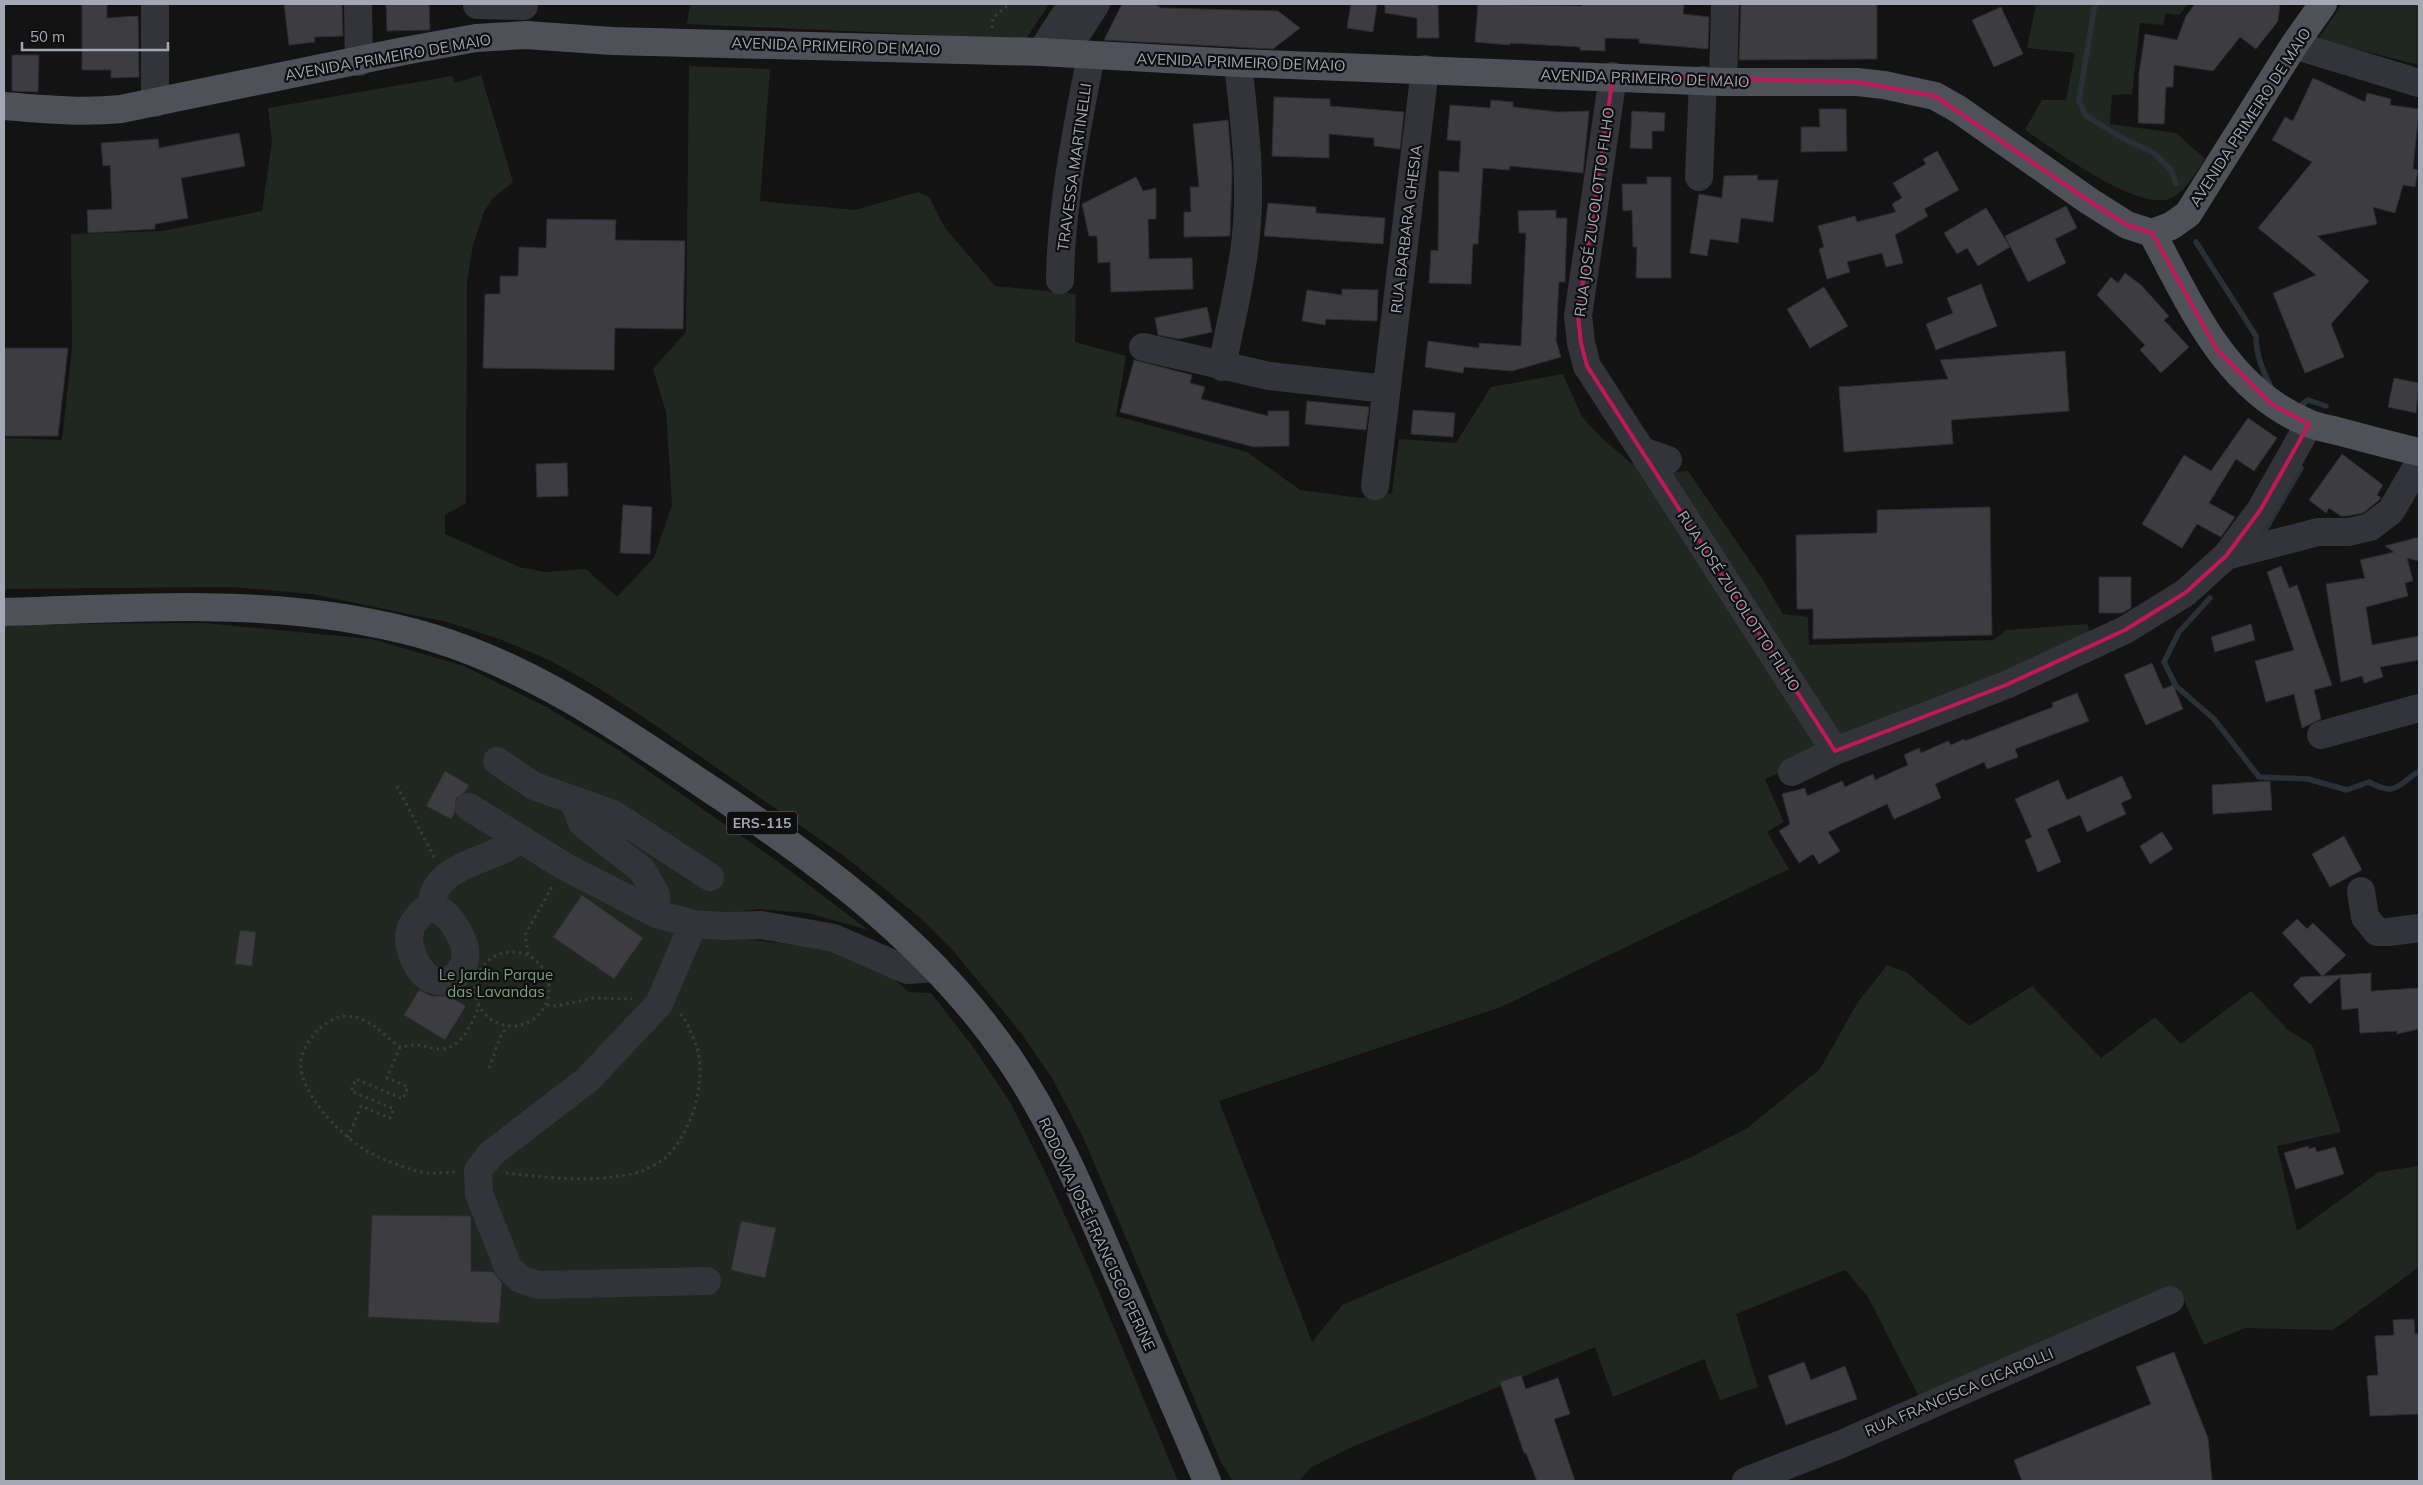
<svg xmlns="http://www.w3.org/2000/svg" width="2423" height="1485" font-family="Mulish,sans-serif">
<rect width="100%" height="100%" fill="#131314"/>
<path fill="#1f2720" d="M690,4H1049L1026,39L687,24Z
M2036,4H2188L2179,15L2166,13L2163,25L2140,23L2132,94L2112,95L2110,124L2176,133L2205,159C2196,171 2187,189 2174,197C2143,216 2052,148 2025,130L2042,100H2066L2075,53L2027,48Z
M2342,4H2419V65L2318,39Z
M689,66L770,69L760,201L855,210L918,192L929,197L945,228L995,286L1076,294L1075,342L1126,356L1116,416L1247,452L1300,490L1360,498L1392,493L1399,439L1456,443L1491,387L1563,374L1582,417L1606,442L1631,463L1658,473L1688,471L1763,580L1783,614L1808,617L1809,645L1994,640L2006,630L2088,624L2090,636L2022,671L1765,779L1784,822L1767,832L1789,869L1501,1007L1219,1101L1312,1342L1342,1305L1687,1159L1746,1129L1820,1069L1858,1002L1887,965L1906,972L1969,1026L2032,986L2101,1058L2155,1017L2181,1044L2251,991L2288,1030L2312,1045L2341,1132L2277,1146L2297,1231L2379,1172L2419,1166V1267L2333,1330L2245,1328L2204,1345L2178,1287L1919,1397L1868,1297L1845,1270L1736,1314L1758,1387L1720,1400L1704,1359L1613,1397L1595,1347L1352,1447L1310,1468L1299,1481H1233L1221,1462L1083,1137L1052,1078L1021,1033L951,948L917,915L844,856L649,721L597,687L549,660L502,640L447,622L312,594L230,587L4,589V438L62,440L72,348L71,234L163,231L262,211L272,141L268,108L452,76L455,83L481,75L513,182L493,198L484,212L473,245L467,282L466,503L445,515V534L519,567L545,572L586,569L617,597L654,558L672,505L666,412L653,369L686,332Z
M204,623L372,639L464,666L546,707L617,749L784,866L868,930L808,913L757,909L727,914L736,938L831,949L886,972L909,992L931,993L974,1048L1010,1102L1046,1174L1091,1273L1178,1481H4V624Z"/>
<g fill="none" stroke-linecap="round" stroke-linejoin="round">
<path stroke="#293138" stroke-width="5.5" d="M2095,4L2079,100L2085,115L2122,138L2154,153L2171,170L2176,184
M2196,242L2256,336C2256,356 2263,371 2272,389
M2297,408L2308,400L2326,406
M2261,537L2301,468
M2210,598L2179,632L2164,662L2176,686L2214,719L2259,777L2308,779L2347,790L2369,782C2396,797 2398,785 2419,771"/>
</g>
<path fill="#3d3d41" stroke="#2d2d30" d="M82,4H107V18L138,16L139,77L111,78V70H82Z
M284,4H342L343,36L314,37L315,42L289,45Z
M386,4H429L430,30L387,31Z
M1122,4H1155L1161,8L1278,11L1300,28L1273,49L1104,40Z
M1351,4H1377L1373,32L1347,28Z
M1385,4H1438L1439,38H1417V18L1385,13Z
M1478,4L1582,6V4H1684L1683,14L1709,17L1708,49L1639,43V39L1605,38V51L1580,50V47L1510,43V45L1475,42Z
M1741,4H1877V59L1739,60Z
M2195,4H2280L2278,21L2256,49L2240,37L2213,71L2174,65L2173,87H2166L2164,124L2138,123L2139,73L2145,34L2177,40L2186,16Z
M2001,7L2023,54L1994,67L1972,20Z
M12,55H39L38,92L12,91Z
M2313,78L2365,102L2367,93L2391,99L2390,105L2419,109L2413,169L2418,170L2415,187L2403,185L2395,213L2373,207L2377,224L2317,236L2369,281L2331,324L2344,357L2305,373L2273,293L2316,275L2258,228L2312,162L2272,140L2285,117L2293,121Z
M1274,97L1330,99V106L1404,112L1400,149L1374,146V138L1329,134V158L1272,156Z
M1491,100L1513,102V107L1558,112L1589,111L1583,173L1510,166L1509,170L1483,168L1478,244H1473L1471,284L1429,283L1431,250L1438,251L1439,171L1459,172L1461,141L1447,140L1450,105L1490,108Z
M1819,109H1846L1847,151L1801,152V127H1820Z
M1632,111L1665,113L1664,131H1652V149L1630,148Z
M1228,120L1232,172L1230,236L1184,237V212H1191L1190,187H1199L1193,124Z
M239,133L245,166L181,178L188,218L155,224V229L88,233L87,210L112,209L110,165L103,166L101,143L158,139L159,148Z
M1937,151L1959,190L1924,209L1928,216L1895,235L1903,263L1886,267L1882,253L1847,262L1850,272L1827,279L1819,249L1824,247L1818,226L1855,216L1857,222L1896,212L1892,204L1902,198L1893,183L1926,164L1923,159Z
M1758,175L1757,180H1778L1773,222L1741,218L1738,243L1710,239L1707,256L1690,253L1699,194L1722,198L1724,176Z
M1136,177L1143,191L1156,188V219H1148L1149,259L1192,258L1193,289L1111,292L1110,262L1098,263L1097,236H1089L1082,204Z
M1647,177H1671V278H1636L1637,247H1633L1632,210L1623,211L1622,184H1647Z
M1268,203L1316,207V213L1385,218L1383,244L1264,236Z
M2066,206L2077,228L2055,239L2066,263L2028,282L2005,236Z
M1986,208L2010,247L1978,266L1967,248L1957,254L1944,233Z
M1556,210V218H1567L1565,282H1559L1556,340L1561,357L1512,371L1464,367L1463,373L1425,367L1428,341L1479,348V343L1521,346L1526,233H1519L1518,211Z
M547,219L616,220L615,240L685,241L683,329L615,328L614,370L483,368L485,294H500V276H518L519,247L546,248Z
M2125,273L2141,285L2169,316L2164,320L2189,347L2161,373L2140,350L2145,345L2097,295L2111,277L2118,283Z
M1981,284L1997,326L1936,350L1926,324L1953,313L1947,298Z
M1824,287L1848,326L1810,348L1787,309Z
M1342,289L1378,290L1377,321L1326,319L1325,325L1302,321L1307,290L1342,295Z
M1207,307L1212,332L1179,339L1158,335L1155,318Z
M4,348H68L58,436H4Z
M2065,351L2069,411L1951,420L1953,444L1844,452L1839,387L1948,379L1940,360Z
M1134,360L1192,375L1190,383L1205,387L1201,399L1268,416V411H1289V446L1254,447L1120,412Z
M2394,378L2419,383L2416,413L2388,407Z
M1307,401L1369,407L1366,430L1305,424Z
M1413,410L1455,413L1453,437L1411,434Z
M2248,418L2277,438L2254,471L2236,459L2209,503L2235,517L2221,537L2197,524L2182,548L2142,524L2184,455L2211,471Z
M2342,454L2383,485L2377,495L2381,498L2379,500L2363,513L2347,516H2341L2329,508L2326,513L2309,500Z
M567,463L568,496L537,497L536,464Z
M623,505L652,507L650,554L620,553Z
M1990,507L1992,635L1813,639V609H1797L1796,535L1877,533V510Z
M2419,537V561L2407,558L2413,581L2405,583L2408,596L2366,607L2372,645L2419,636V660L2380,667L2383,677L2364,683L2362,676L2341,682L2326,584L2365,578L2360,560L2394,552L2385,546Z
M2281,566L2289,588L2297,585L2332,685L2314,690L2321,719L2302,728L2294,694L2266,702L2255,661L2294,650L2267,572Z
M2099,577H2131V608L2122,613H2099Z
M2251,624L2255,640L2215,652L2211,637Z
M2152,663L2163,689L2173,685L2183,709L2146,725L2124,675Z
M2077,693L2089,721L2015,749L2018,757L1987,769L1984,762L1935,784L1941,798L1894,819L1887,804L1828,832L1840,851L1819,864L1813,854L1799,863L1779,831L1790,824L1782,794L1805,788L1807,796L1842,781L1845,787L1873,774L1875,780L1908,765L1904,755L1919,748L1921,753L1948,741L1951,745L1964,739L1965,741L2053,707L2052,703Z
M445,771L469,785L465,792L456,799L455,813L451,819L426,806Z
M2122,776L2132,798L2121,803L2126,814L2087,832L2080,815L2047,829L2061,862L2038,872L2025,840L2032,837L2015,799L2058,780L2067,800Z
M2270,781L2272,810L2213,814L2212,785Z
M2162,832L2173,849L2150,864L2140,846Z
M2344,836L2362,870L2330,887L2312,854Z
M582,895L643,938L614,979L553,937Z
M2297,919L2307,929L2313,923L2346,955L2323,976L2371,973V991L2419,988V1029L2397,1034V1031L2360,1033L2358,1008L2342,1010L2340,977L2310,1004L2293,985L2301,977L2322,976L2282,933Z
M240,930L256,932L252,966L235,964Z
M419,990L432,996H449L466,1006L445,1040L404,1015Z
M2308,1146L2309,1149L2315,1147L2317,1152L2335,1147L2344,1174L2296,1189L2284,1153Z
M372,1215L471,1216V1271L493,1272L502,1283L499,1323L368,1317Z
M741,1221L776,1228L765,1278L731,1270Z
M2414,1319L2415,1334L2419,1333V1414L2370,1416L2367,1376L2378,1375L2375,1336L2394,1335L2393,1320Z
M2174,1352L2208,1438L2212,1481H2022L2014,1460L2151,1404L2136,1367Z
M1804,1362L1811,1380L1845,1366L1857,1399L1786,1425L1768,1376Z
M1521,1375L1526,1389L1558,1378L1570,1414L1554,1419L1575,1481H1537L1526,1453H1524L1500,1382Z"/>
<g fill="none" stroke-linecap="round" stroke-linejoin="round">
<path stroke="#393b41" stroke-width="3" stroke-dasharray="2.5 4" stroke-linecap="butt" d="M992,28L993,18L1009,4
M397,786L435,859
M475 989a37 37 0 1 1 74 0a37 37 0 1 1-74 0Z
M528,954L525,935L553,885
M547,1005L556,1006L594,998L632,999
M489,1068L500,1038L507,1026
M348,1138L361,1106L390,1118L394,1109L351,1091L356,1079L403,1099L408,1087L387,1078L400,1047
M455,1172C446,1172 437,1174 428,1173C414,1172 387,1161 374,1155C346,1141 296,1093 301,1059C303,1048 311,1037 318,1030C325,1023 338,1015 349,1016C373,1019 382,1035 400,1047C405,1047 413,1044 419,1045C427,1046 433,1050 442,1049C462,1048 472,1022 479,1007
M506,1173C544,1177 581,1182 620,1176C627,1175 635,1174 642,1171C649,1168 659,1163 665,1158C694,1131 711,1071 692,1035C688,1027 686,1017 678,1013"/>
<path stroke="#333439" stroke-width="28" d="M358,4L359,62
M477,5L524,6
M2294,45L2419,83
M1041,52L1072,4
M1064,53L1096,4
M1613,76L1578,316L1581,343L1587,366L1642,451L1668,460
M1723,82L1725,4
M155,103V4
M1699,177L1703,80
M1060,280C1061,204 1077,129 1091,55
M1143,347L1269,376L1386,389
M1222,367C1230,323 1242,279 1246,235C1252,177 1244,120 1238,63
M1642,451L1835,751
M1375,486L1425,69
M2226,556L2318,532H2349L2370,527L2391,511L2419,463
M2321,735L2419,708
M497,761L534,786L613,814L710,877
M1792,772L1835,751L2006,685L2125,630L2185,593L2226,556L2261,509L2309,424
M574,802L582,823L642,870L656,894L657,914
M469,807L564,866L657,914L693,924L723,926L761,925L801,932L834,938L907,970L935,968
M2361,891L2365,917L2377,932H2389L2419,928
M431,905C448,913 457,926 464,945C470,964 456,986 434,980C418,976 406,946 410,931C413,920 422,912 431,905C435,862 493,862 520,839
M693,924L659,1004L587,1080L492,1153L478,1170L479,1194L508,1267L520,1279L538,1285L707,1281
M1746,1481L1839,1445L2170,1300"/>
<path stroke="#4f5159" stroke-width="28" d="M4,106C44,109 81,113 121,109L404,51L476,38L526,35L612,41L1041,52L1238,63L1723,82H1857L1884,85L1935,96L1958,109L2089,201L2127,225L2152,233L2171,226L2188,214L2294,45L2323,4
M2152,233C2192,307 2226,389 2308,423C2319,428 2331,429 2341,432C2367,439 2393,446 2419,452
M4,612C114,609 237,600 345,618C374,623 405,629 433,638C532,668 619,728 704,785C819,861 933,945 1011,1061C1052,1122 1081,1190 1110,1257C1143,1331 1175,1406 1207,1481"/>
</g>
<path fill="none" stroke="#c2185b" stroke-width="4" stroke-linejoin="round" d="M1613,76L1857,82L1935,96L2089,201L2127,225L2152,233L2217,350L2271,404L2309,424L2261,509L2226,556L2185,593L2125,630L2006,685L1835,751L1587,366L1581,343L1578,316Z"/>
<g text-anchor="middle" dominant-baseline="central" stroke-width="4.5" stroke-linejoin="round" paint-order="stroke">
<rect fill="#0e0e0f" stroke="#777a83" stroke-width="1" x="727" y="811.5" width="70" height="23" rx="4"/>
<g font-size="14" font-weight="bold" fill="#a4a8b5">
<text x="762" y="823">ERS-115</text>
</g>
<g font-size="15" fill="#a4a8b5" stroke="#0e0e0f">
<text transform="translate(836 46) rotate(2)">AVENIDA PRIMEIRO DE MAIO</text>
<text transform="translate(388 57) rotate(-10)">AVENIDA PRIMEIRO DE MAIO</text>
<text transform="translate(1241 62) rotate(2)">AVENIDA PRIMEIRO DE MAIO</text>
<text transform="translate(1645 78) rotate(2)">AVENIDA PRIMEIRO DE MAIO</text>
<text transform="translate(2250 117) rotate(-57)">AVENIDA PRIMEIRO DE MAIO</text>
<text transform="translate(1074 167) rotate(-82)">TRAVESSA MARTINELLI</text>
<text transform="translate(1594 212) rotate(-82)">RUA JOSÉ ZUCOLOTTO FILHO</text>
<text transform="translate(1406 229) rotate(-83)">RUA BARBARA GHESIA</text>
<text transform="translate(1739 601) rotate(57)">RUA JOSÉ ZUCOLOTTO FILHO</text>
<text transform="translate(1097 1234) rotate(65)">RODOVIA JOSÉ FRANCISCO PERINE</text>
<text transform="translate(1959 1392) rotate(-23)">RUA FRANCISCA CICAROLLI</text>
</g>
<g font-size="15" fill="#7aa17e" stroke="#0e0e0f">
<text x="496" y="974">Le Jardin Parque<tspan x="496" dy="17">das Lavandas</tspan></text>
</g>
</g>
<rect width="2423" height="1485" fill="none" stroke="#a4a8b5" stroke-width="10"/>
<path d="M22 42v8h146v-8" fill="none" stroke="#a4a8b5" stroke-width="2.5"/>
<text x="30" y="42" font-size="15" fill="#a4a8b5" stroke="#0e0e0f" stroke-width="4" paint-order="stroke">50 m</text>
</svg>
